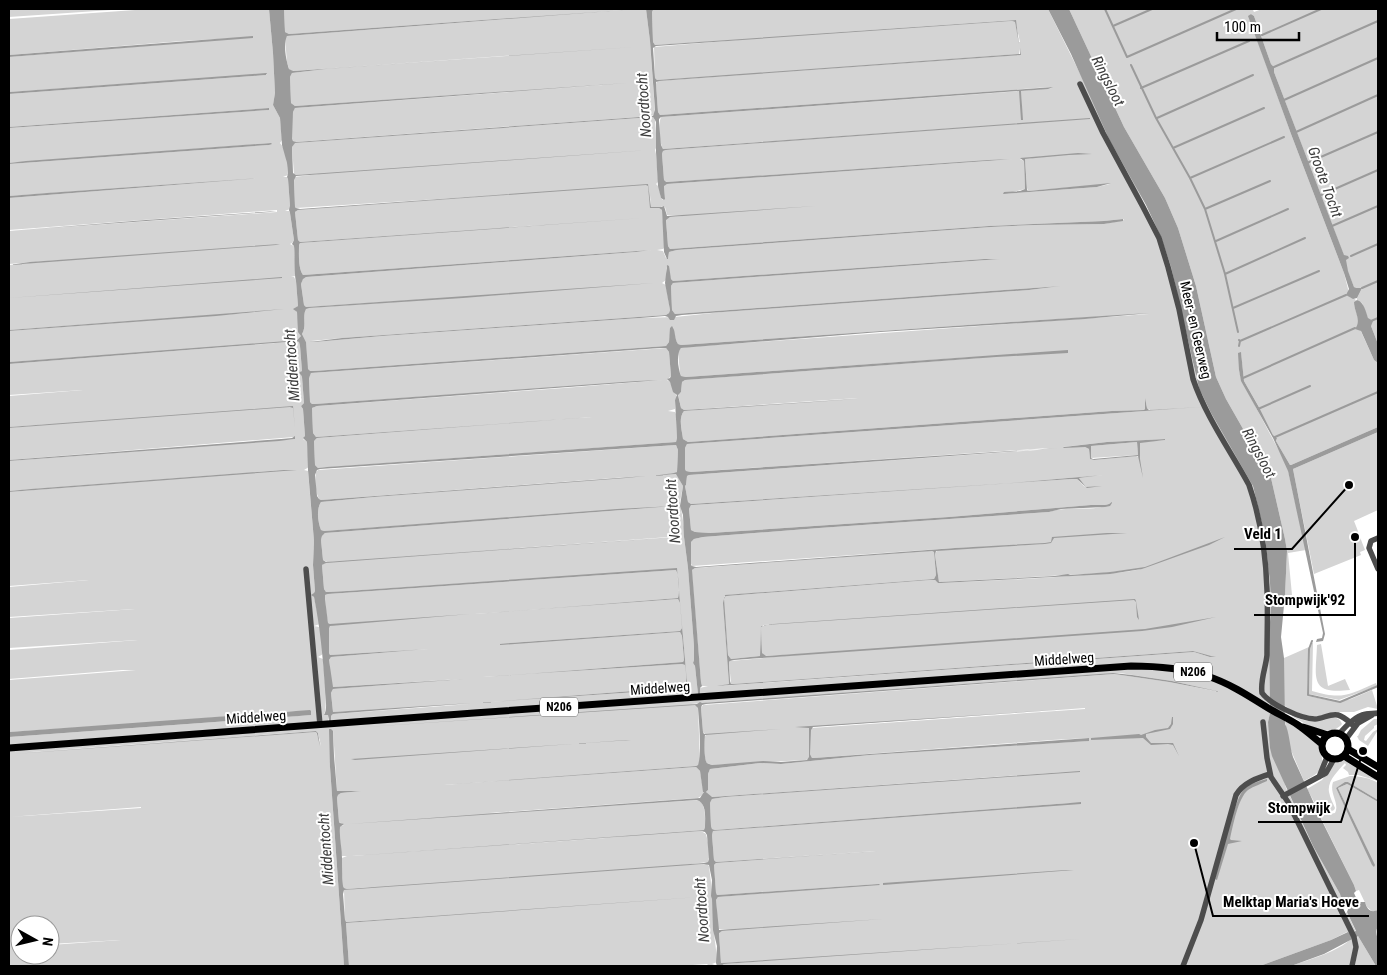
<svg xmlns="http://www.w3.org/2000/svg" width="1387" height="975" font-family="'Roboto Condensed',sans-serif">
<rect width="100%" height="100%" fill="#fff"/>
<path fill="#d4d4d4" fill-rule="evenodd" d="M9,9H126L9,17Z
M149,9H269L273,53L275,93L273,105L280,118L282,140L280,143C287,150 287,165 288,175L283,177H287L288,179L290,206V209L285,211H289L290,213L294,240L292,243L290,244L294,246L296,273L295,276L291,277H294L296,281L298,306L294,309L297,312L301,336L296,341L299,342L300,346L302,371L299,374L301,375L302,377L304,403L301,406L303,409L305,436L303,439L307,442L309,467L304,470L308,471L314,541L313,565L315,591L313,596L314,597L320,624L314,626L319,627L321,633L323,654L318,657L323,659C324,671 328,706 324,715H328V721L331,720V716L333,714L471,704L333,712L331,693L333,689L460,679L333,687L331,686L329,660L331,657L428,649L330,655L329,653V627L332,625L328,623C326,614 325,604 325,595L328,594L676,570C679,578 680,590 678,598L475,614L678,599L680,603L682,628L680,631L510,643L500,644L680,632L682,636L684,660L683,662L483,677L682,664L685,665C686,672 687,680 685,687L476,703L681,689L685,688L687,682L677,569L347,591L328,592H326L324,589L322,565L327,562L323,560L321,540L322,536L325,533L674,506L324,531L321,530C318,522 316,510 321,502L374,497L641,476L321,500L319,499C315,492 315,480 316,472L318,470L676,445L678,450L677,472L676,473L660,475L677,474L683,486L680,502L684,527V537L688,568L694,646V660L693,663L695,666L698,694L700,688L708,686H702L701,682L692,576V570L695,568L924,551H932L934,552L936,575L934,579L728,595L724,596V597L727,596L930,580H935L938,583C986,581 1035,579 1083,575C1103,573 1125,574 1144,568L1103,573L939,582L935,555L937,550L1043,544L955,548L692,566L690,561L691,542L694,539L703,537L819,528L1049,512C1067,505 1098,513 1112,503L1105,505H1091L949,517L710,533L695,532L691,530L689,509L691,505H693L1072,479H1077L1084,486L1086,487L1079,478L1103,475L1011,483L691,504L688,502L685,486L686,485L687,476L689,475L1037,450L1049,448L691,472L686,471L685,469V448L687,444L1201,407L1150,410L1147,408L1145,398L1146,409L1144,410L1112,411L688,442L683,439C682,431 678,418 684,411L858,398L684,410L681,408L678,394L681,392L682,382L685,380L980,358L972,357L686,377L681,376L680,373L678,352L681,348L687,347L1149,314L1040,320L681,345L678,344C675,340 674,331 673,327H671L669,342L666,346L314,371H309L307,367L306,342L302,334C307,326 302,316 306,308L495,295L306,307L304,305L301,284L303,278L306,277L636,252L651,250L303,275C298,268 299,254 299,245L300,243L541,225L300,242L298,240L295,212L298,210L516,194L296,208L295,207L294,177L319,174L296,175L294,174L292,147L294,143L653,117L655,120L657,146L655,150L656,154L658,179V182L656,184L659,187L661,198L663,200L665,199L664,185L667,184L1014,159L665,182L664,180L662,154L663,151L666,150L970,127L663,149C659,141 658,125 661,117L1020,91L1022,120L1021,91L1052,88L1049,87L997,91L660,115L658,112L656,84L657,81L740,75L657,80L655,78L654,47L738,40L655,45L653,42L652,12L653,10L657,9H1048L1161,237L1171,267L1199,388L1211,413L1252,483L1265,536L1271,597L1269,638L1270,713L1268,722L1286,788L1298,813L1296,814L1298,816H1299L1313,846L1340,894L1341,898L1339,900L1345,914L1347,912L1356,932L1350,934L1347,932L1331,940L1260,966H721L724,964L776,960L721,963L719,932L722,931L732,930L718,929L716,900L718,897L880,884L717,895L716,894L714,865L716,863L876,851L716,862L714,860L712,835L713,831L1081,803H1070L715,830L712,829L711,826L710,803L712,799L725,797L1080,771L711,797L707,794L706,792L708,790V774L710,769L760,763L781,764L870,755L1088,741V738L1052,740L814,758H812L810,754L809,759L806,760L712,765C710,764 709,764 707,763C704,760 704,742 704,737L706,735L703,732L701,708L703,705L1114,674L1169,682L1220,692L1172,681L1120,673L691,704L696,705L698,708L700,762L698,765L696,766L444,785L696,767L700,771L704,794L698,798L489,813H498L700,800C706,807 705,819 705,827L704,830L635,835L701,831L706,834C708,842 711,854 708,862L683,865L707,864L709,866C712,887 713,908 714,930C714,940 717,951 717,962L712,964L717,966H692L708,965L707,964L678,966H349L346,923L461,914L345,922L344,890L373,887L347,889L344,888L343,886L341,860L342,858L347,856H342L341,853L339,828L341,826L344,825L339,822L337,798L338,795L341,793L361,791L338,792L337,791L333,730L330,767L344,966H9V817L141,808V807L9,817V737L311,715L294,711L148,723L9,732V680L136,670H122L9,679V650L138,640L9,648V618L135,609L9,617V587L89,580L9,586V492L284,470L9,491V461L294,439V437L9,460V428L52,424L9,427V396L83,390L9,395V364L288,342L9,362V331L285,310L9,330V265L61,260L9,264V231L277,212V210L9,230V198L274,177L9,196V164L269,145L271,143L9,163V128L269,110V108L9,127V94L266,75L267,74L9,92V57L254,37L182,41L9,55V19ZM1015,20L1020,42H1019L1015,22L1012,21L785,36ZM1020,49L1021,54L1019,55L767,73L1019,54ZM1048,156L1025,159L1027,188L1028,191L1110,184L1097,187L1004,194L1025,189L1024,161L1020,159ZM650,195L651,207H661L662,206L665,207L667,215L683,216L670,217L666,219L668,246L670,249L989,226L1104,221L1123,219L1124,220L1104,224L1035,225L991,227L677,250L669,252L668,259L666,258L663,251L657,250L663,249L665,247L662,210L659,208H650ZM984,259H1000L673,283L671,286L672,310L675,314L1061,286L1029,290L722,312L675,317L640,318L382,336L315,342L311,341L342,338L666,315L669,313L670,310L666,285L662,283L666,280V266L671,279L673,281ZM1165,439V440L1140,442L1139,459V457L1136,456L1094,460L1090,459L1089,449L1085,447H1063L1107,442ZM669,537H675L330,562ZM723,600L728,655L731,659L760,656L761,626L764,625L793,622L765,625L761,627L762,653L764,656L819,653L730,661L729,662L731,684H733L1193,651L1211,657H1210L1194,652L720,686L729,684ZM1085,708V709L811,728L808,727ZM316,731L318,733L321,746L316,732L30,752ZM627,836L606,838L352,856ZM20,925H50V944L121,940L50,945V955H20Z
M284,9H646L650,41L655,113L652,116L295,142L292,140C292,130 290,115 295,108L617,84L295,106L291,103L290,77L292,73L326,69L631,47L292,71L289,69L287,62L285,39L287,36L635,9L289,34L285,32Z
M1069,9H1245L1248,10L1256,9L1253,10L1254,12L1262,9H1378V344L1362,303L1357,300V298L1362,288L1356,289L1354,287L1346,267V256H1344L1274,72V67L1271,64L1254,16L1251,14L1249,17L1291,134L1344,273L1350,297L1355,299L1356,301L1354,302C1354,310 1360,317 1358,325L1374,360L1378,363V427L1291,465H1290L1276,441L1277,438L1273,435L1259,407L1244,381L1241,353L1239,370L1241,379L1287,466L1306,550L1288,553L1292,595H1285L1287,551L1285,539L1271,478L1226,399L1216,377L1196,286L1178,228L1165,198L1124,127Z
M666,348L669,352L671,376L667,380L670,382L677,397L675,400V409L668,411L675,412L676,414L677,438L676,442L318,468L315,465L314,441L317,438L592,417L316,437L313,433L312,408L317,406L564,388L662,380L315,404H312L310,402L309,377L311,373Z
M1378,432V510L1354,521C1358,531 1361,540 1365,550L1360,552L1361,555L1314,574L1293,469Z
M1137,442L1138,455L1091,458V446Z
M1312,643H1313L1312,691C1342,700 1348,695 1376,683L1377,686L1339,700L1309,694L1310,649Z
M1321,644L1328,686L1345,679L1350,690C1308,695 1316,677 1317,645Z
M1309,647L1307,696L1339,702L1351,699L1372,690L1378,709L1368,707L1354,712H1336L1320,716H1310L1304,715L1291,710L1284,705V658Z
M1291,716C1296,717 1303,721 1310,721C1320,721 1337,711 1342,724C1328,740 1305,723 1291,716Z
M1374,719H1378V724L1374,726V728L1365,736L1364,740L1366,741L1373,732L1378,729V730L1368,746L1359,740L1357,736H1358L1361,730Z
M1285,722H1287C1294,727 1312,736 1317,743C1318,745 1319,747 1320,750C1326,768 1320,773 1304,781L1290,748Z
M1339,761H1347L1378,781L1358,775H1349L1348,772L1343,768L1346,765L1345,763C1338,771 1327,781 1329,792C1330,798 1333,803 1335,808L1334,810L1330,812C1324,809 1323,802 1316,805L1307,789L1322,780L1334,764Z
M1350,776C1360,776 1370,778 1378,783V800L1348,782L1336,788L1375,866L1338,788L1347,784L1349,785L1378,802V875H1377L1378,877V910L1373,912L1367,907L1359,890L1356,891L1354,885L1316,808L1318,807H1322L1329,814L1335,813C1340,803 1329,794 1333,782Z
M1357,936H1358L1376,966H1355L1358,947Z
M1352,938L1354,945L1350,966H1291C1310,959 1338,952 1352,938Z"/>
<path fill="#9b9b9b" fill-rule="evenodd" d="M269,9H284L285,32L289,34L636,9L287,36C283,44 286,60 289,69L293,71L634,47L326,69L292,73L290,77L291,103L295,106L627,83L295,108L293,112L292,139L293,141L296,142L653,116L655,110L650,41L646,9H657L653,10L652,12L653,42L655,45L1016,20L1019,44L1015,22L1012,21L656,46L653,48L655,78L657,80L1018,54H1020V48L1021,55L659,81L656,82V84L658,112L660,115L1053,87L1048,89L1021,91L1023,120H1021L1019,91L661,117L659,119V122L661,145L663,149L1090,118V119L666,150L663,151L662,154L664,180L666,182L989,160L1014,159L667,184L664,186L665,199L664,200L661,198L658,186L656,152V122L655,120L653,117L295,143L292,147L293,173L296,175L649,150L296,176L294,180L295,207L296,208L300,209L648,184L651,207H661L664,206L667,216L816,206L670,217L666,220L668,246L670,249L989,226L1104,221L1123,219V221L1104,224L1035,225L991,227L677,250L669,252L668,259H667L664,252L662,210L659,208H650L648,186L646,185L298,210L295,212L298,240L300,242L643,218L300,243L299,245C299,254 298,268 303,275L651,250L636,252L306,277L303,279L301,284L304,305L306,307L654,283L463,298L309,308L306,309C302,316 307,326 302,334L306,342L308,369L310,371H314L666,346L669,342L670,328L672,326C676,331 674,338 678,344L681,345L1040,320L1149,313L1085,319L880,332L681,348C676,354 678,368 681,376L686,377L1068,350V353L996,357L685,380L682,382L681,392L678,395L681,408L684,410L858,399L684,411C678,418 682,431 683,439L688,442L1112,411L1144,410L1145,409V398L1147,408L1149,410L1201,407L687,444L685,448V469L686,471L691,472L1058,448L689,475L687,476L686,485L685,486L688,502L691,504L1011,483L1103,475L1079,478L1086,487L1102,486L1087,488L1077,479H1072L693,505H691L689,509L691,530L695,532L710,533L949,517L1091,505H1105L1109,504L1112,502V503L1110,506L1105,507L1061,509L1049,512L819,528L703,537L694,539L691,542V565L692,566L696,567L955,548L1045,543L1051,542L1052,537L1107,533H1127L1054,538L1051,543L1045,544L936,551L935,555L939,582L1055,576L1068,574L1070,575L1110,572L1145,567L1225,537L1209,545L1142,569L1110,574L941,583H938L935,580H930L727,596L724,597V599L728,655L731,659L760,656L761,626L773,624L1135,599L1136,601L1139,620L1137,617L1136,602L1134,600L765,625L761,627L762,653L766,656L1145,629L1216,617L1172,627L1142,631L734,660L730,661L729,662L730,681L731,684H733L1193,651L1211,656H1216L1210,657L1194,652L717,686L729,684L723,603L725,595L934,579L936,575L934,552L932,551L706,567L695,568L692,570L701,682L702,686L700,688V694H698L695,666L693,663L694,660V646L688,568L684,537L683,515L680,506L683,486L676,474L652,476L674,473L677,472L678,450L676,445L320,469L317,470L315,475L317,496L319,499L321,500L646,476L626,478L374,497L321,502C316,510 318,522 321,530L324,531L617,509L674,506L325,533L322,536L321,540L323,560L326,562L675,537L326,563L322,565L324,589L326,592H328L347,591L677,568L687,682L685,688L681,689L476,703L685,687C687,680 686,672 685,665L682,664L483,677L683,662L684,660L682,636L680,632L500,645V644L510,643L680,631L682,628L680,603L678,599L475,614L678,598C680,590 679,577 676,570L328,594L325,595V599L328,623L330,624L470,614L330,626L329,628V653L330,655L428,649L331,657L329,660L333,687L464,679L333,689L331,693L333,712L471,703L333,714L331,716V721H329L328,715H324C328,708 325,697 325,689C323,657 320,627 314,597L311,595L314,593L315,591L313,565L314,541L308,470L307,442L303,438L305,436L303,409L301,406L304,403L302,377L301,375L298,373L302,371L300,346L299,342L296,341L301,336L298,332L297,312L293,309L298,306L296,281C294,275 295,254 294,246L292,244L294,240L290,213L289,210L290,206L288,179L287,177L288,174L287,163L282,145L280,118L273,105L275,93L273,53ZM660,348H666L669,352L671,376L670,378L667,379L670,382L673,392L677,395L675,400L677,438L676,442L327,467L318,468L315,465L314,441L317,438L592,417L316,437L313,433L312,408L317,406L662,380L637,381L315,404H312L310,402L309,378L311,373Z
M1048,9H1069L1124,127L1165,198L1178,228L1196,286L1216,377L1226,399L1271,478L1285,539L1287,551L1285,595L1281,637L1284,658L1285,724C1289,730 1290,748 1293,757L1322,821L1354,885L1356,891L1354,893L1358,902H1365C1367,910 1371,913 1378,910V926C1375,932 1377,935 1378,941C1380,949 1378,958 1378,966H1376L1358,936L1324,954L1291,966H1260L1331,940L1348,932L1350,934L1356,931L1347,912L1349,907L1344,897L1341,898L1340,894L1313,846L1272,756L1270,748L1268,722L1270,713L1269,638L1271,606L1270,583L1265,536L1253,486L1211,413L1199,388L1171,267L1161,237L1146,205L1109,139L1071,54Z
M1251,14L1254,16L1271,64L1274,67V72L1344,255L1348,256L1349,258L1346,260L1348,271L1354,287L1356,288H1362L1357,298L1353,299L1346,295L1349,289L1344,273L1291,134L1248,16Z
M253,36V38L9,57V55Z
M266,73H267L266,75L9,94V92Z
M269,108V110L9,128V127Z
M271,143L272,144L269,145L9,164V163L26,161Z
M1078,153L1092,154L1069,155L1025,159L1027,190L1028,191L1111,183L1097,187L1003,194L1004,192L1020,191L1025,189L1024,161L1020,158Z
M274,177L9,198V196L47,193Z
M277,211L270,212L9,231L146,220Z
M280,244L276,245L9,265L30,262Z
M984,259H1000L673,283L671,286L672,310L675,314L1061,286L1029,290L682,315L676,316L674,320H670L668,317L665,316L640,318L382,336L315,342H310L342,338L666,315L669,313L670,310L665,283L667,265L669,266L671,279L673,281Z
M282,277V278L9,298Z
M1357,300C1364,302 1366,312 1368,318L1373,321L1371,326L1378,344V363L1374,360L1361,331L1355,329C1362,320 1354,312 1354,302Z
M284,309L216,316L9,331V330Z
M287,341V342L9,364V362Z
M1241,352L1244,381L1260,409L1273,435L1277,438L1276,441L1290,465H1291L1378,427V432L1293,469C1304,524 1314,579 1325,634L1323,641L1316,642L1317,639L1322,638L1323,633L1288,471L1273,438L1241,381L1239,370L1238,353Z
M293,406L295,428L293,408L290,407L9,428V427Z
M295,436V439H294L279,441L9,461V460L281,439L292,438Z
M1165,439V440L1140,443V459L1143,478L1138,456L1094,460L1090,459L1089,449L1085,447L1063,448L1064,447L1107,442ZM1137,442L1138,455L1093,459L1091,458V446Z
M284,470H297L9,492V491L31,489Z
M1113,673L1132,675L1172,681L1221,692L1169,682L1114,674L706,704L702,705L701,708L703,732L704,734L781,729L705,735C704,740 704,760 707,763C708,764 710,764 712,765L763,761L781,762L807,760L809,757V728L795,727L1086,708L813,727L811,730L810,754L812,758H814L1089,738V741L870,755L781,764L760,763L710,769L708,774V790L706,792L712,797L1080,771V772L725,797L712,799L710,803L711,826L712,829L715,830L1070,803L1081,802V804L713,831L712,835L714,860L716,862L878,851L716,863L714,865L716,893L717,895L879,884L880,885L718,897L716,900L719,930L883,919L722,931L719,933L721,963L1080,939L724,964L721,966H717L716,963L717,946L713,930L712,899L711,896L712,880L709,865L704,864L344,890L343,894L345,920L346,922L699,897L346,923L349,966H344L330,767L329,729H331L333,731L334,756L337,791H361L341,793L338,795L337,798L339,822L340,823L344,824L340,827C339,837 342,848 342,858C342,867 342,877 343,886L344,888L347,889L704,863L708,862L709,859L707,835L705,832L701,831L352,856L704,830L705,827C705,818 707,803 697,800L349,824L700,798L704,792H703L700,771L696,767L443,785L696,766L698,765C702,754 699,721 698,708L695,705L351,728L697,704L700,702L702,703Z
M310,710L311,711V715L299,716L9,737V732Z
M1172,717H1173V724L1170,729L1146,734V737L1151,743H1173L1179,756L1173,745L1168,744L1151,745L1143,738L1091,740V738L1139,734L1141,735L1155,730L1168,728L1171,724Z
M316,731L318,733L320,746L317,734L316,732L14,754Z
M626,740L355,760L351,759L631,740Z
M1267,779V781C1261,784 1254,786 1248,790C1238,798 1233,826 1230,839L1231,840L1242,841L1228,844L1217,880L1215,879C1220,861 1234,798 1245,788C1251,783 1260,781 1267,779Z
M1345,782H1348L1378,800V802L1349,785L1347,784L1338,788L1375,865L1374,867L1372,865L1336,788Z
M1066,870H1074L883,885V883Z"/>
<g fill="none" stroke-linecap="round" stroke-linejoin="round">
<path stroke="#9b9b9b" stroke-width="2" d="M1105,9L1127,57
M1113,26L1152,9
M1262,35L1321,9
M1127,57L1236,9
M1131,65L1156,118L1190,178L1205,209L1225,274L1238,332
M1274,67L1378,21
M1141,88L1249,41
M1284,100L1378,58
M1157,118L1253,75
M1296,132L1378,95
M1173,148L1264,108
M1307,163L1378,132
M1190,178L1284,137
M1321,195L1378,170
M1205,209L1270,181
M1332,226L1378,206
M1216,241L1288,209
M1351,256L1378,244
M1225,274L1305,238
M1362,288L1378,281
M1233,308L1319,271
M1371,321L1378,318
M1239,340L1240,341L1239,346
M1240,341L1346,295
M1243,378L1355,328
M1258,409L1310,386
M1275,437L1378,392
M1312,641L1309,649L1308,695L1340,702L1378,686"/>
<path stroke="#4d4d4d" stroke-width="5.5" d="M1080,84L1103,133L1143,207L1159,238L1168,267L1179,309L1193,379C1206,417 1230,450 1249,485C1260,517 1266,556 1267,590C1268,611 1267,633 1267,655C1266,667 1260,680 1262,693C1270,704 1301,719 1315,719C1323,719 1330,713 1338,715C1345,717 1349,722 1354,726
M1378,538L1371,541L1369,548L1378,569
M306,569L320,725
M1263,722L1267,758L1271,777L1288,802L1354,937L1356,947L1352,966
M1339,734C1346,726 1355,716 1366,714C1370,713 1374,714 1378,713
M1346,739L1358,723L1372,715
M1319,777L1327,757
M1283,796L1326,773L1334,759
M1183,966L1201,920L1236,795C1243,783 1257,778 1270,774"/>
<path stroke="#000" stroke-width="7" d="M1303,727L1328,735
M1322 746a13 13 0 1 1 26 0a13 13 0 1 1-26 0Z
M9,748L474,713L1131,666C1157,666 1182,668 1207,676C1229,683 1249,696 1268,708C1278,714 1289,719 1298,725C1307,731 1314,738 1322,744
M1348,749L1378,767
M1344,756L1378,777"/>
</g>
<g text-anchor="middle" dominant-baseline="central" stroke-width="4" stroke-linejoin="round" paint-order="stroke">
<g fill="#fff" stroke="#4c4c4c" stroke-width="1">
<rect x="1174" y="662.5" width="38" height="19" rx="4"/>
<rect x="540" y="697.5" width="38" height="19" rx="4"/>
</g>
<g font-size="12" font-weight="bold" fill="#000">
<text x="1193" y="672">N206</text>
<text x="559" y="707">N206</text>
</g>
<g font-size="14" fill="#000" stroke="#fff">
<text transform="translate(1196 330) rotate(77)">Meer- en Geerweg</text>
<text transform="translate(1064 659) rotate(-4)">Middelweg</text>
<text transform="translate(660 688) rotate(-4)">Middelweg</text>
<text transform="translate(256 717) rotate(-4)">Middelweg</text>
</g>
<g font-size="15" font-style="italic" fill="#3c3c3c" stroke="#fff">
<text transform="translate(1108 81) rotate(63)">Ringsloot</text>
<text transform="translate(644 105) rotate(-94)">Noordtocht</text>
<text transform="translate(1325 182) rotate(70)">Groote Tocht</text>
<text transform="translate(292 365) rotate(-94)">Middentocht</text>
<text transform="translate(1259 453) rotate(62)">Ringsloot</text>
<text transform="translate(673 511) rotate(-94)">Noordtocht</text>
<text transform="translate(326 849) rotate(-94)">Middentocht</text>
<text transform="translate(702 910) rotate(-94)">Noordtocht</text>
</g>
</g>
<path fill="none" stroke="#000" stroke-width="2" d="M1349 485L1292 549H1234M1355 537L1355 615H1254M1363 751L1341 822H1258M1194 843L1213 916H1369"/>
<g fill="#000" stroke="#fff" stroke-width="2">
<circle cx="1349" cy="485" r="5"/>
<circle cx="1355" cy="537" r="5"/>
<circle cx="1363" cy="751" r="5"/>
<circle cx="1194" cy="843" r="5"/>
</g>
<g font-size="15" text-anchor="middle" font-weight="bold" fill="#000" stroke="#fff" stroke-width="4" stroke-linejoin="round" paint-order="stroke">
<text x="1263" y="539">Veld 1</text>
<text x="1305" y="605">Stompwijk'92</text>
<text x="1299" y="813">Stompwijk</text>
<text x="1291" y="907">Melktap Maria's Hoeve</text>
</g>
<rect width="1387" height="975" fill="none" stroke="#000000" stroke-width="20"/>
<g transform="translate(35 940) rotate(98)"><circle r="24" fill="#ffffff" stroke="#999999"/>
<path d="M0-4L9 19L0 12L-9 19Z" fill="#000000"/>
<text y="-8" font-size="14" font-weight="bold" text-anchor="middle" fill="#000000">N</text>
</g>
<path d="M1217 32v8h82v-8" fill="none" stroke="#000000" stroke-width="2.5"/>
<text x="1224" y="32" font-size="15" fill="#000000" stroke="#ffffff" stroke-width="4" paint-order="stroke">100 m</text>
</svg>
